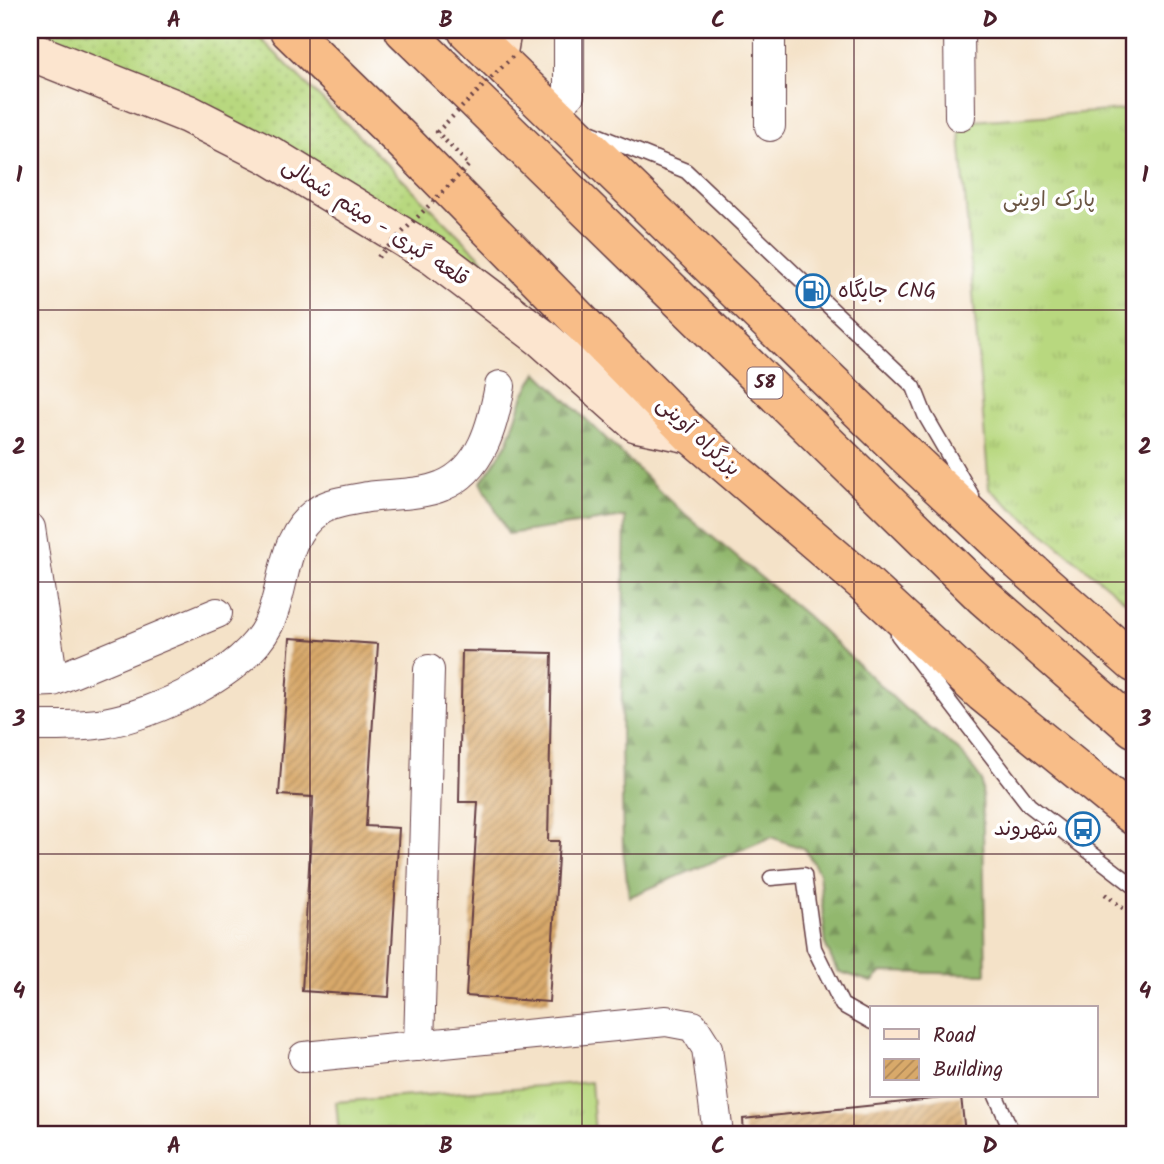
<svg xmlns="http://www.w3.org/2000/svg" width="1164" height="1164" font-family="Kalam,'Playpen Sans Arabic',sans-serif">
<defs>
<pattern id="grass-tufts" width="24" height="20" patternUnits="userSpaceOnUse" patternTransform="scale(1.75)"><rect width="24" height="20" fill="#b8d87f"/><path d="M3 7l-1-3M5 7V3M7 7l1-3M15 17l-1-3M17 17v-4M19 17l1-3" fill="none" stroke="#a0b96e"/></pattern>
<pattern id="forest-firs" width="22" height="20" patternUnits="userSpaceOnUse" patternTransform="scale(1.75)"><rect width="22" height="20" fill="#92b86e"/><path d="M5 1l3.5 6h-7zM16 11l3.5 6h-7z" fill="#79955b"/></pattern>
<pattern id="garden-dots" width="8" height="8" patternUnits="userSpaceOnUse" patternTransform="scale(1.75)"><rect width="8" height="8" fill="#b8d87f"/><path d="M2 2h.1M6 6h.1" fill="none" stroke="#a0b96e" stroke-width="1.8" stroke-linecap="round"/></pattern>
<pattern id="building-hatch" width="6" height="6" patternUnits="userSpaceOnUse" patternTransform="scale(1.75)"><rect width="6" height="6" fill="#d8a96a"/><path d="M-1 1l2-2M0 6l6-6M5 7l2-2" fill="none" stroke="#b18957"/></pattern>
</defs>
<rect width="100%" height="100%" fill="#fff"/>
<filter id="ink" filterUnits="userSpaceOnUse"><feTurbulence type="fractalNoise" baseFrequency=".0143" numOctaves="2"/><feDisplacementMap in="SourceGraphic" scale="14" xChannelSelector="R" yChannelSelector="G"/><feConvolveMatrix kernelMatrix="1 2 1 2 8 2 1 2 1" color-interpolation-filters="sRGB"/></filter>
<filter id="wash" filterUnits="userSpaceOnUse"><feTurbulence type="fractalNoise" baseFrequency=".00686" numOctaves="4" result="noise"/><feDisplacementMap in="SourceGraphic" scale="28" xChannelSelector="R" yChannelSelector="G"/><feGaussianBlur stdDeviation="1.57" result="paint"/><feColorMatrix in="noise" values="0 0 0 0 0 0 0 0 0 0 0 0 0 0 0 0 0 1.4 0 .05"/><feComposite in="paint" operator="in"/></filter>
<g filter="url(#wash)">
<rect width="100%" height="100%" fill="#f4e2c8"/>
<path fill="url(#grass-tufts)" stroke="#817c55" stroke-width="2" d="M1134,109V608L989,489L959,122Z
M591,1082L595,1134H339L336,1102Z"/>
<path fill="url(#forest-firs)" stroke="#6e6c4c" stroke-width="2" d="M537,372L679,509L807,616L904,708L961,752L982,781L986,974L882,972L872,982L837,971L826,946L819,873L805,849L771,837L629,897L623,849L621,740L625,517L508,534L481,482L507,444L524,395Z"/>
<path fill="url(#garden-dots)" stroke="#817c55" stroke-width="2" d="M30,30H252L559,335L30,33Z"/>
<g id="blocks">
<path fill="url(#building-hatch)" d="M290,638L378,644L366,826L399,828L389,997L302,991L313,797L279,795Z
M462,651L552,653L548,841H559L549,1002L466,996L478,802H459Z
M961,1096L965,1134H744L743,1119Z"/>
</g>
</g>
<g filter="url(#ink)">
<use href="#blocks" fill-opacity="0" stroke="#643c43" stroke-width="2"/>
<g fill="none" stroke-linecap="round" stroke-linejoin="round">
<defs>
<path id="service" d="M592,133L686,171L914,387L925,415L972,496
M898,635L1029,805L1134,886
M771,878L804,875L814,948L842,1005L872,1022
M996,1096L1013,1134"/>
<path id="minor" d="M959,30L960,116
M569,95V30
M770,126V30
M30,528L53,681
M30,682L53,681L217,613
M30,726C54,726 80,727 104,723C155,714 244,674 268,625C286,589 280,536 318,511C331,502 353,500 368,497C391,494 421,495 442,486C482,470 493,424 500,386
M419,1046L429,670
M304,1057L666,1021L693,1026L707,1048L718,1134"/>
<path id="secondary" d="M30,51L188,114L269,155L434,256L542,338L637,423L691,434
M497,58L502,30"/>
<path id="trunk" d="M289,30L403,141L691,434L862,581L983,693L1134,816
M404,30L984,597L1134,728
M467,30L907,456L1020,562L1134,663"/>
</defs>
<use href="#service" stroke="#643c43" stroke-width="17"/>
<use href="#minor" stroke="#643c43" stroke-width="32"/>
<use href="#secondary" stroke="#643c43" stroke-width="41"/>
<use href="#trunk" stroke="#643c43" stroke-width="41"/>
<path stroke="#643c43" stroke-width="4.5" stroke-dasharray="2 5" stroke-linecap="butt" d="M1105,894L1134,917"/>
<use href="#service" stroke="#fff" stroke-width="14"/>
<use href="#minor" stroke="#fff" stroke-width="30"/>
<use href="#secondary" stroke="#fce5cf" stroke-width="38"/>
<use href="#trunk" stroke="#f8bd88" stroke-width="38"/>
<path stroke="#643c43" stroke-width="4.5" stroke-dasharray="2 5" stroke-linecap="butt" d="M378,257L469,165L437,132L515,54"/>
</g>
</g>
<path fill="none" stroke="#4a1f2b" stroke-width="2" stroke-opacity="0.55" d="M310,30V1134M582,30V1134M854,30V1134M30,310H1134M30,582H1134M30,854H1134"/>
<defs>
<symbol id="fuel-ring" viewBox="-11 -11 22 22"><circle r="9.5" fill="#fff" stroke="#1f6fb2" stroke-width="1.5"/><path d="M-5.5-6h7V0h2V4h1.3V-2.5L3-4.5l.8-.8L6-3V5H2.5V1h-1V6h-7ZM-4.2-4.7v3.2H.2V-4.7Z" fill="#1f6fb2"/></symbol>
<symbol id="bus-ring" viewBox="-11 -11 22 22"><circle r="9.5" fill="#fff" stroke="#1f6fb2" stroke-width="1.5"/><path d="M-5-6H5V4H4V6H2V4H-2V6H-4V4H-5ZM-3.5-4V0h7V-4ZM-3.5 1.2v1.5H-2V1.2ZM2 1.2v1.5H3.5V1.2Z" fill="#1f6fb2"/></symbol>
</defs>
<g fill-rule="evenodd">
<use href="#fuel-ring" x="794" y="272" width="38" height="38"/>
<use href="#bus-ring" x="1064" y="810" width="38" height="38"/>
</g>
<g text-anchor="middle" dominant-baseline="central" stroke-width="7" stroke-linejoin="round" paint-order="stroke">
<rect fill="#fff" stroke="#80626b" stroke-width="2" x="747.5" y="367.5" width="35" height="31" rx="5"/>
<g font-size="19" font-weight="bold" fill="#4a1f2b">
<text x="765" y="383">58</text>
</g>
<g font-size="21" fill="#6b5644" stroke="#fff">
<text x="1049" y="200">پارک اوینی</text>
</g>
<g font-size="21" fill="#4a1f2b" stroke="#fff">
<text transform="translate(375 223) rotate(33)">قلعه گبری - میثم شمالی</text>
<text transform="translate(698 437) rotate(43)">بزرگراه آوینی</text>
</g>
<g font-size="21" fill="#4a1f2b" stroke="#fff" text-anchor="start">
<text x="838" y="291">جایگاه CNG</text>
<text x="1058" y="829" text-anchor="end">شهروند</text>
</g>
</g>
<rect width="1164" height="1164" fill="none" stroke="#fff" stroke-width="77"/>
<rect x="870" y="1006" width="228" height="91" fill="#ffffff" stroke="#b7a5aa" stroke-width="2"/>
<rect x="884" y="1029" width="35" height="10" fill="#fce5cf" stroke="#b7a5aa" stroke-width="2"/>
<text x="933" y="1042" font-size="21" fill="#4a1f2b">Road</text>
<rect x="884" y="1059" width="35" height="21" fill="url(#building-hatch)" stroke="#b7a5aa" stroke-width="2"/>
<text x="933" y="1076" font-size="21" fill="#4a1f2b">Building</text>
<rect x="38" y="38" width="1088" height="1088" fill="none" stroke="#4a1f2b" stroke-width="2.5"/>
<g font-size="23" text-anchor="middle" font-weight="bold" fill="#4a1f2b">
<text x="174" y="27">A</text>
<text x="446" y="27">B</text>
<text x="718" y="27">C</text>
<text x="990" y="27">D</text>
<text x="19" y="182">1</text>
<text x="1145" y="182">1</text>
<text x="19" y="454">2</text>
<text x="1145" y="454">2</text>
<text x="19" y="726">3</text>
<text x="1145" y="726">3</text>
<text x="19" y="998">4</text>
<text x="1145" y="998">4</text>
<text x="174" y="1153">A</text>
<text x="446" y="1153">B</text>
<text x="718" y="1153">C</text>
<text x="990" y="1153">D</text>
</g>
</svg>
